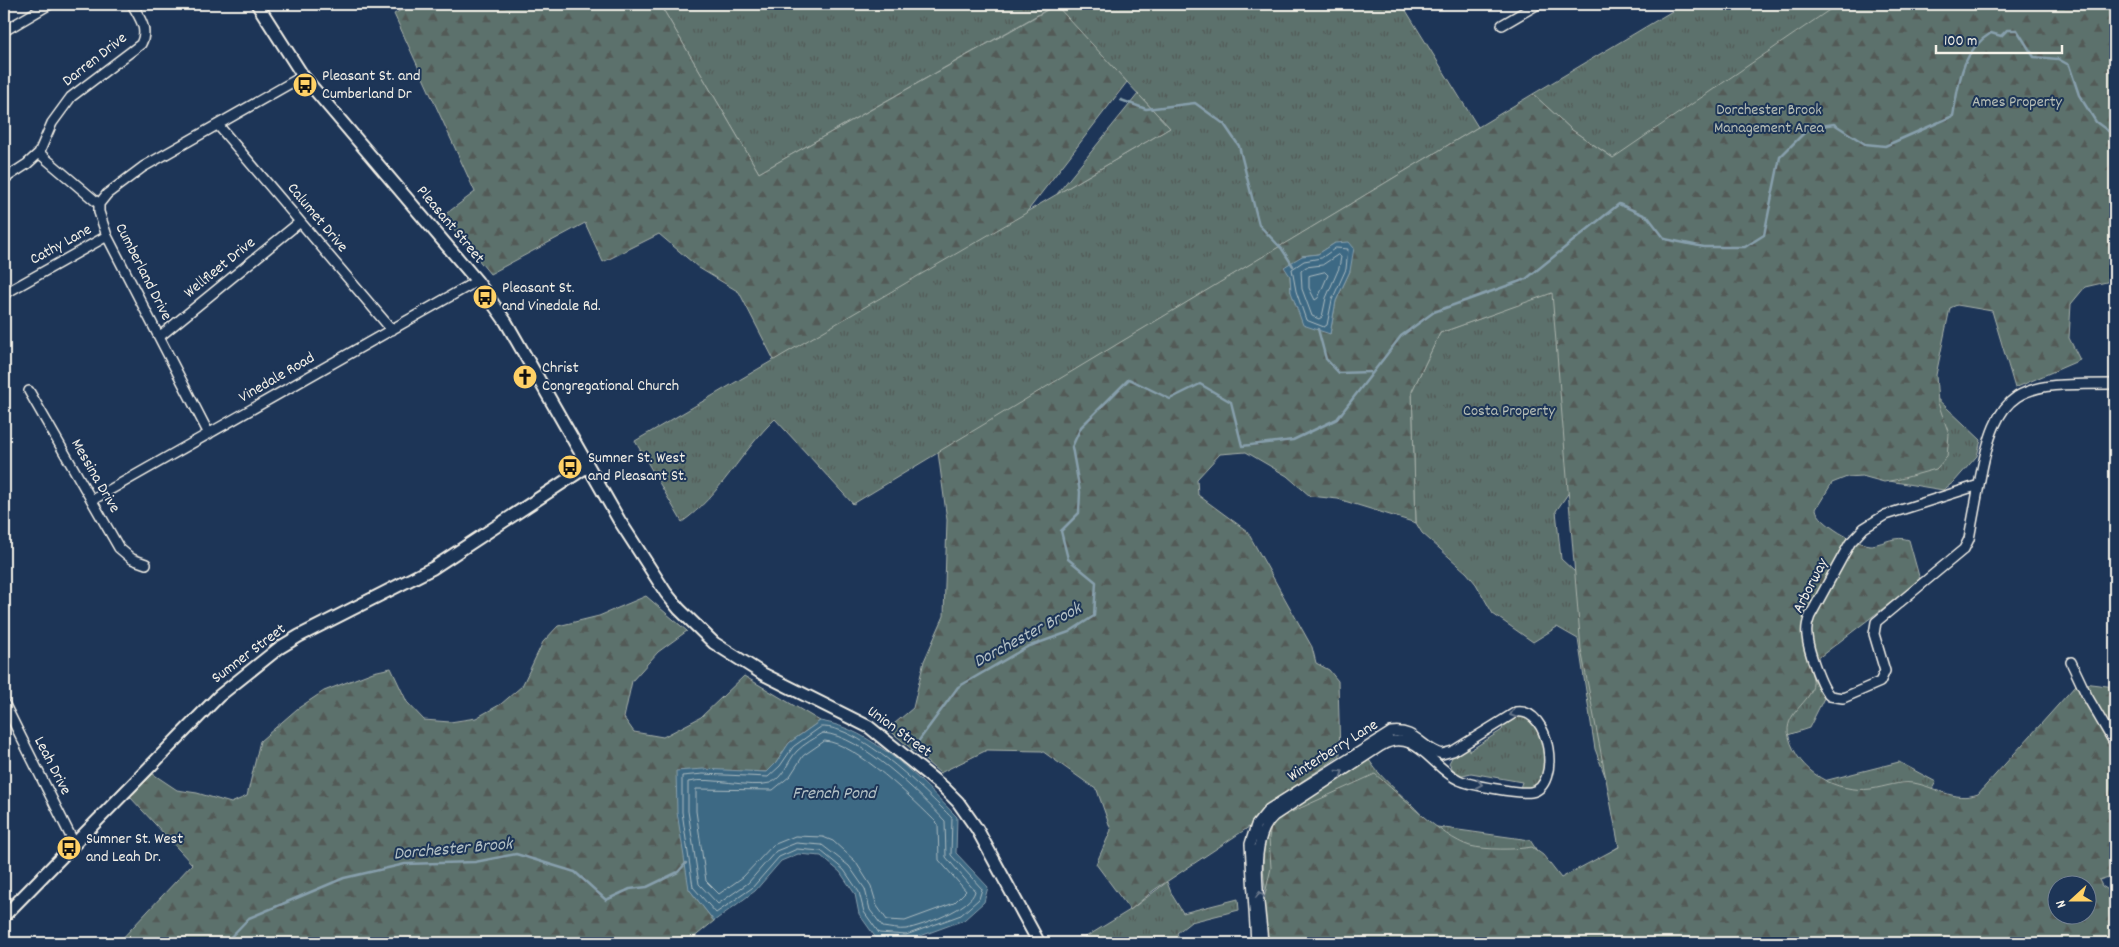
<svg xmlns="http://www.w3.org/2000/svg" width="2119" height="947" font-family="Dekko,sans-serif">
<defs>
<pattern id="grass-tufts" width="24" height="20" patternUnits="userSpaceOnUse" patternTransform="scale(1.25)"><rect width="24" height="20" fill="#5c716c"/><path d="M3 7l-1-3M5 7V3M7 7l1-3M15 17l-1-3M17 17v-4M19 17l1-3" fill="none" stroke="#525a57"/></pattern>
<pattern id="forest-firs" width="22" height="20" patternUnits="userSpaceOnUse" patternTransform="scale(1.25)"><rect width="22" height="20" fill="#5c716c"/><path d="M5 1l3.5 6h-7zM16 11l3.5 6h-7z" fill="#525a57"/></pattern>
</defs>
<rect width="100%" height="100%" fill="#1d3557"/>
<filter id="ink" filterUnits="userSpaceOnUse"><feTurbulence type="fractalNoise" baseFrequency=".02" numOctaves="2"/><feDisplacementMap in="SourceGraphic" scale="10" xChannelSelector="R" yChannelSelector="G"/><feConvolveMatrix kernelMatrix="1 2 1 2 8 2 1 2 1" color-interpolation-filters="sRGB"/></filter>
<g filter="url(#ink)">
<path fill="url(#grass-tufts)" stroke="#a8b1aa" d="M660,4H1402L1478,127L853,504L775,419C742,450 720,496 682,522L635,441L1170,128L1055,5L759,173Z
M1684,4H2115L1956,231L1897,361L1981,440L1977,456L1954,482L1943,490L1871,478L1640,390L1556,511L1561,559L1629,622L1805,642L1820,690L1824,698L1809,728L1779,738L1792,789L1899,762L1936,782L1907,832L1871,868L1267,908C1265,877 1254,840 1281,817L1369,760C1385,785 1413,801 1430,826L1530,840L1550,871L1565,881L1629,840L1595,749L1578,639L1557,627L1533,642L1493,614L1476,584L1467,573L1422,533L1416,523L1412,391L1440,333L1639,261L1683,205L1572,130L1533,94Z
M1514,715H1527L1542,734L1546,772L1534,788H1520L1522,782L1471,773L1459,776L1455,773L1449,763L1455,752L1468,746L1469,751L1502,730L1505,720Z
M1167,882L1172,895L1183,913L1238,899L1239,910L1191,922L1177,933L1181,943H1076L1130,910Z"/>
<path fill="url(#forest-firs)" stroke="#a8b1aa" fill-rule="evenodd" d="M412,4H660L759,173L1056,5L1127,82L1026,213L774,360L739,292L699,268L659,234L603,262L585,223L490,274L443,216L475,192L394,14Z
M1838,4H2115V280L2085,287L2071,304L2069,338L2080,360L2015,388L1992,311L1957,305L1950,308L1936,375L1938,403L1949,434L1947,457L1936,469L1900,479L1884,482L1862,476L1847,477L1832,483L1816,509C1818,523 1858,546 1872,545C1885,543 1896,535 1909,540L1920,580L1813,662L1810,669C1811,673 1814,679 1813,683C1813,702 1782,713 1789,737C1798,772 1836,793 1871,789C1885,787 1900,781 1913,783C1935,786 1954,803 1978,794L2076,685L2083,683L2115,687V875L2099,880L2102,886L2115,894V927L2111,928L2115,943H1267L1264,898L1271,868L1269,838L1272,821L1375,774C1400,795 1441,837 1470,846C1486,850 1515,850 1532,847L1543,855L1561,878L1619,847L1581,649L1552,293L1440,333L1412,391L1416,523L1338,499L1310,496L1287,476L1246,452L1220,454L1197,479L1198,495L1247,531L1312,647L1316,663L1329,670L1338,681L1340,756L1266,805L1249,827L1154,890L1130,910L1096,864L1111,830L1097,790L1042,751L987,750L940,773L888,729L913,708L924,661L944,616L947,520L938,452L1533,94L1572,130L1613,158ZM1335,243L1350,271L1336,301L1330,334L1291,292L1290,276L1302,256L1318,254ZM2056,884H2086V914H2056Z
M1138,94L1170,128L1057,194Z
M646,596L687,631L658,652L632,681L624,718L634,732L663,737L701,717L744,676L820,721L789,743L776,763L767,772H730L689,889L714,921L687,943H118L192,864L130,797L153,774L177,790L197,793L231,803L247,796L260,741L297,709L324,691L373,672L391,668L407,702L424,720L450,722L476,718L501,704L522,686L543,642L558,626L599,616Z"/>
<path fill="#3e6984" stroke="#879fac" d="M1349,242L1354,248L1350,271L1336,301L1330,334L1303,325L1291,292L1290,276L1284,267L1302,256L1318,254L1335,243Z
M820,721C873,729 921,780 957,817L956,853L988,887L984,902L964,920L907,941L876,938L859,914L855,894L840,872L821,856L798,854L781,861L755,891L714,921L689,889L677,812L676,771L703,769L767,772L776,763L789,743Z"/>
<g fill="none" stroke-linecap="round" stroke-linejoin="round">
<path stroke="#abbbc0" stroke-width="1" d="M1336,248L1348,249L1346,269L1332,300L1327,325L1324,327L1306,320L1296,291L1292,269L1304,261L1321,258Z
M1338,255L1341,257L1339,268L1326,298L1322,317L1319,319L1312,316L1302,289L1301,271L1306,267L1322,265Z
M1325,272L1328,275L1318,298L1315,300L1309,288V276Z
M821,727C860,725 925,791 952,818L951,855L982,889L979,899L961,915L906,935L879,933L864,912L859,892L844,870L821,851L797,849L779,857L752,888L716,913L693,887L682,812V776L703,774L768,777L780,766L793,747Z
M823,733C862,736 919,793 945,821L946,857L975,891C972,908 922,926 906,929C899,930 890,928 883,927L870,910L865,889L849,866L822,845L796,843L776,851L748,883L718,904L699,884L688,811V782C711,776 748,789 770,783C784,778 788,760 797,751C804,744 815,738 823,733Z
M825,741C856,743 915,801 938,824L939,860L966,891L954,903L905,921L887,920L877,906L871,886L855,861L833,841L823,837L795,836L773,845L743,877L719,894L706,881L696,811V789L773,790L790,776L803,756Z"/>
<path stroke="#879fac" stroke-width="2.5" d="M1121,100L1146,109L1195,103L1224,124L1239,146L1259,225L1282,249L1293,266
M1318,329L1326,359L1339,373L1370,372
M912,750L958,687L1027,647L1069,632L1094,616L1096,582L1068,559L1061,531L1079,513L1080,492L1072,447L1081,427L1129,379L1170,399L1200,384L1231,402L1242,446L1293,440L1337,419L1401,336L1434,312L1526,279L1619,204L1648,217L1665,239L1704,247H1745L1764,235L1780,157L1809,128L1834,124L1865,144L1885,146L1953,116C1959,84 1960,52 1991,33L2001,36L2007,30H2017L2034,57L2058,59L2069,65L2079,95L2096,122L2115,136
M225,943L249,918L344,878L405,864L475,862L516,854L575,872L606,900L630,889L647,887L678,872L686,863"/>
<defs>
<path id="minor" d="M1502,25L1538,4
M4,31L50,4
M218,125L392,330
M39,153L99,204
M4,179L27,164L39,153L52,123L71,97L141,44C149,29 139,17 132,4
M4,294L107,236
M159,337L300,222
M29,391L119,548L132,559L146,564
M209,434L107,236L99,212V204L107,194L143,167L303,76
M1979,485L1885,515L1864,528L1850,543L1810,616C1807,623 1806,629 1807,636C1808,649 1821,688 1830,696L1843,698L1880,682L1885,671L1874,634L1876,622L1964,549L1969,539L1979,485C1997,383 2019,384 2115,384
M92,500L477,281
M2071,662L2087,696L2115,744
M4,703L74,843
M1256,943L1250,844L1256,825L1269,809L1391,732C1415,728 1422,749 1442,754L1453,751L1516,712C1550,706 1562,787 1531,792C1520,794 1469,785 1459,780C1432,768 1415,726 1381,746L1274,816C1246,840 1261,909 1263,943"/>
<path id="major" d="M257,4L303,76L477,281L506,322L619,520L666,593L679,609L714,643L763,674L869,727L943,787L958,802L977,829L1039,943
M4,916L219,696L279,648L299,636L433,568L588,466"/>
</defs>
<use href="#minor" stroke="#f4f1e8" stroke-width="12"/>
<use href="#major" stroke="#f4f1e8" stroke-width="15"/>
<use href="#minor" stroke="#1d3557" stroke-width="9"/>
<use href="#major" stroke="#1d3557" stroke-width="11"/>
</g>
<defs><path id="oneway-chevron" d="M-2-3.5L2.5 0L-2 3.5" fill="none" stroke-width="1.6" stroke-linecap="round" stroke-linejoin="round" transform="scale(1.25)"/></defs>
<g stroke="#68778a">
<use href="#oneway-chevron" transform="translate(1513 714) rotate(161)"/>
<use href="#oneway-chevron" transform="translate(1340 773) rotate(-33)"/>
<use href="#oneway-chevron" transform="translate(1479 784) rotate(10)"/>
<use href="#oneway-chevron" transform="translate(1260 895) rotate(-94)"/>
</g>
</g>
<defs>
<symbol id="bus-disc" viewBox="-11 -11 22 22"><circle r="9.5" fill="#ffd166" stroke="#1d3557"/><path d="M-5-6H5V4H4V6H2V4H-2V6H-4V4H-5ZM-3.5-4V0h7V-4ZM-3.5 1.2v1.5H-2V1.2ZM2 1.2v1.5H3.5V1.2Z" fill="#111"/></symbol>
<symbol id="church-disc" viewBox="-11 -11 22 22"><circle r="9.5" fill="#ffd166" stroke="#1d3557"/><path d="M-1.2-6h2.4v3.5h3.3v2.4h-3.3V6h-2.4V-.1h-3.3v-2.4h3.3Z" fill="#111"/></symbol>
</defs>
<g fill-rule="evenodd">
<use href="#bus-disc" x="291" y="71" width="28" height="28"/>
<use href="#bus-disc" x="471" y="283" width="28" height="28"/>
<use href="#church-disc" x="511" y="363" width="28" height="28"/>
<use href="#bus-disc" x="556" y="453" width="28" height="28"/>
<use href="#bus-disc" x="55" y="834" width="28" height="28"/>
</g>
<g text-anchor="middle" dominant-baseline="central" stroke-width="4" stroke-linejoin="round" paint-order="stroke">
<g font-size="16" fill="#f4f1e8" stroke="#1d3557">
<text transform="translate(95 60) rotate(-38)">Darren Drive</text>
<text transform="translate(317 218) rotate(50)">Calumet Drive</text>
<text transform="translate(450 225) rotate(50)">Pleasant Street</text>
<text transform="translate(61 245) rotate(-29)">Cathy Lane</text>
<text transform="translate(220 268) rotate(-39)">Wellfleet Drive</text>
<text transform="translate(143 272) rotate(63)">Cumberland Drive</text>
<text transform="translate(277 378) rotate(-30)">Vinedale Road</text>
<text transform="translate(95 476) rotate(60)">Messina Drive</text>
<text transform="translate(1811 586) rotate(-63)">Arborway</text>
<text transform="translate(249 654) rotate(-37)">Sumner Street</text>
<text transform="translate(899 732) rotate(36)">Union Street</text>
<text transform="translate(1333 751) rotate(-32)">Winterberry Lane</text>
<text transform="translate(52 766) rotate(63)">Leah Drive</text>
</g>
<g font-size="16" fill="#f4f1e8" stroke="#1d3557" text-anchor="start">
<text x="322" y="76">Pleasant St. and<tspan x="322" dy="18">Cumberland Dr</tspan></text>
<text x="502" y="288">Pleasant St.<tspan x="502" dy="18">and Vinedale Rd.</tspan></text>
<text x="542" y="368">Christ<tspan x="542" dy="18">Congregational Church</tspan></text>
<text x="588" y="458">Sumner St. West<tspan x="588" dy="18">and Pleasant St.</tspan></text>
<text x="86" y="839">Sumner St. West<tspan x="86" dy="18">and Leah Dr.</tspan></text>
</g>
<g font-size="16" fill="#b7beb6" stroke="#1d3557">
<text x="2017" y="102">Ames Property</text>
<text x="1769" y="110">Dorchester Brook<tspan x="1769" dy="18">Management Area</tspan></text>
<text x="1509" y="411">Costa Property</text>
</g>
<g font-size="18" font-style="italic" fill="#b4c1c5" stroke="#1d3557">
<text transform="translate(1028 636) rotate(-28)">Dorchester Brook</text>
<text x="834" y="794">French Pond</text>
<text transform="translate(453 850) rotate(-5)">Dorchester Brook</text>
</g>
</g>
<rect width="2119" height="947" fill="none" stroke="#1d3557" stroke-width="20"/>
<rect x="10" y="10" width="2099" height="927" fill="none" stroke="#f4f1e8" stroke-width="2" filter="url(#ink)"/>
<g transform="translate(2072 900) rotate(249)"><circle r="24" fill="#1d3557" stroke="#738091"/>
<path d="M0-4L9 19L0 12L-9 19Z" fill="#ffd166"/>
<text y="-8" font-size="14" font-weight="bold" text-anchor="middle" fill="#f4f1e8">N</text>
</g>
<path d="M1936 45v8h126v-8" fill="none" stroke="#f4f1e8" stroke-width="2.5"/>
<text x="1944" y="45" font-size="15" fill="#f4f1e8" stroke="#1d3557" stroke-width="4" paint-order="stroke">100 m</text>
</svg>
